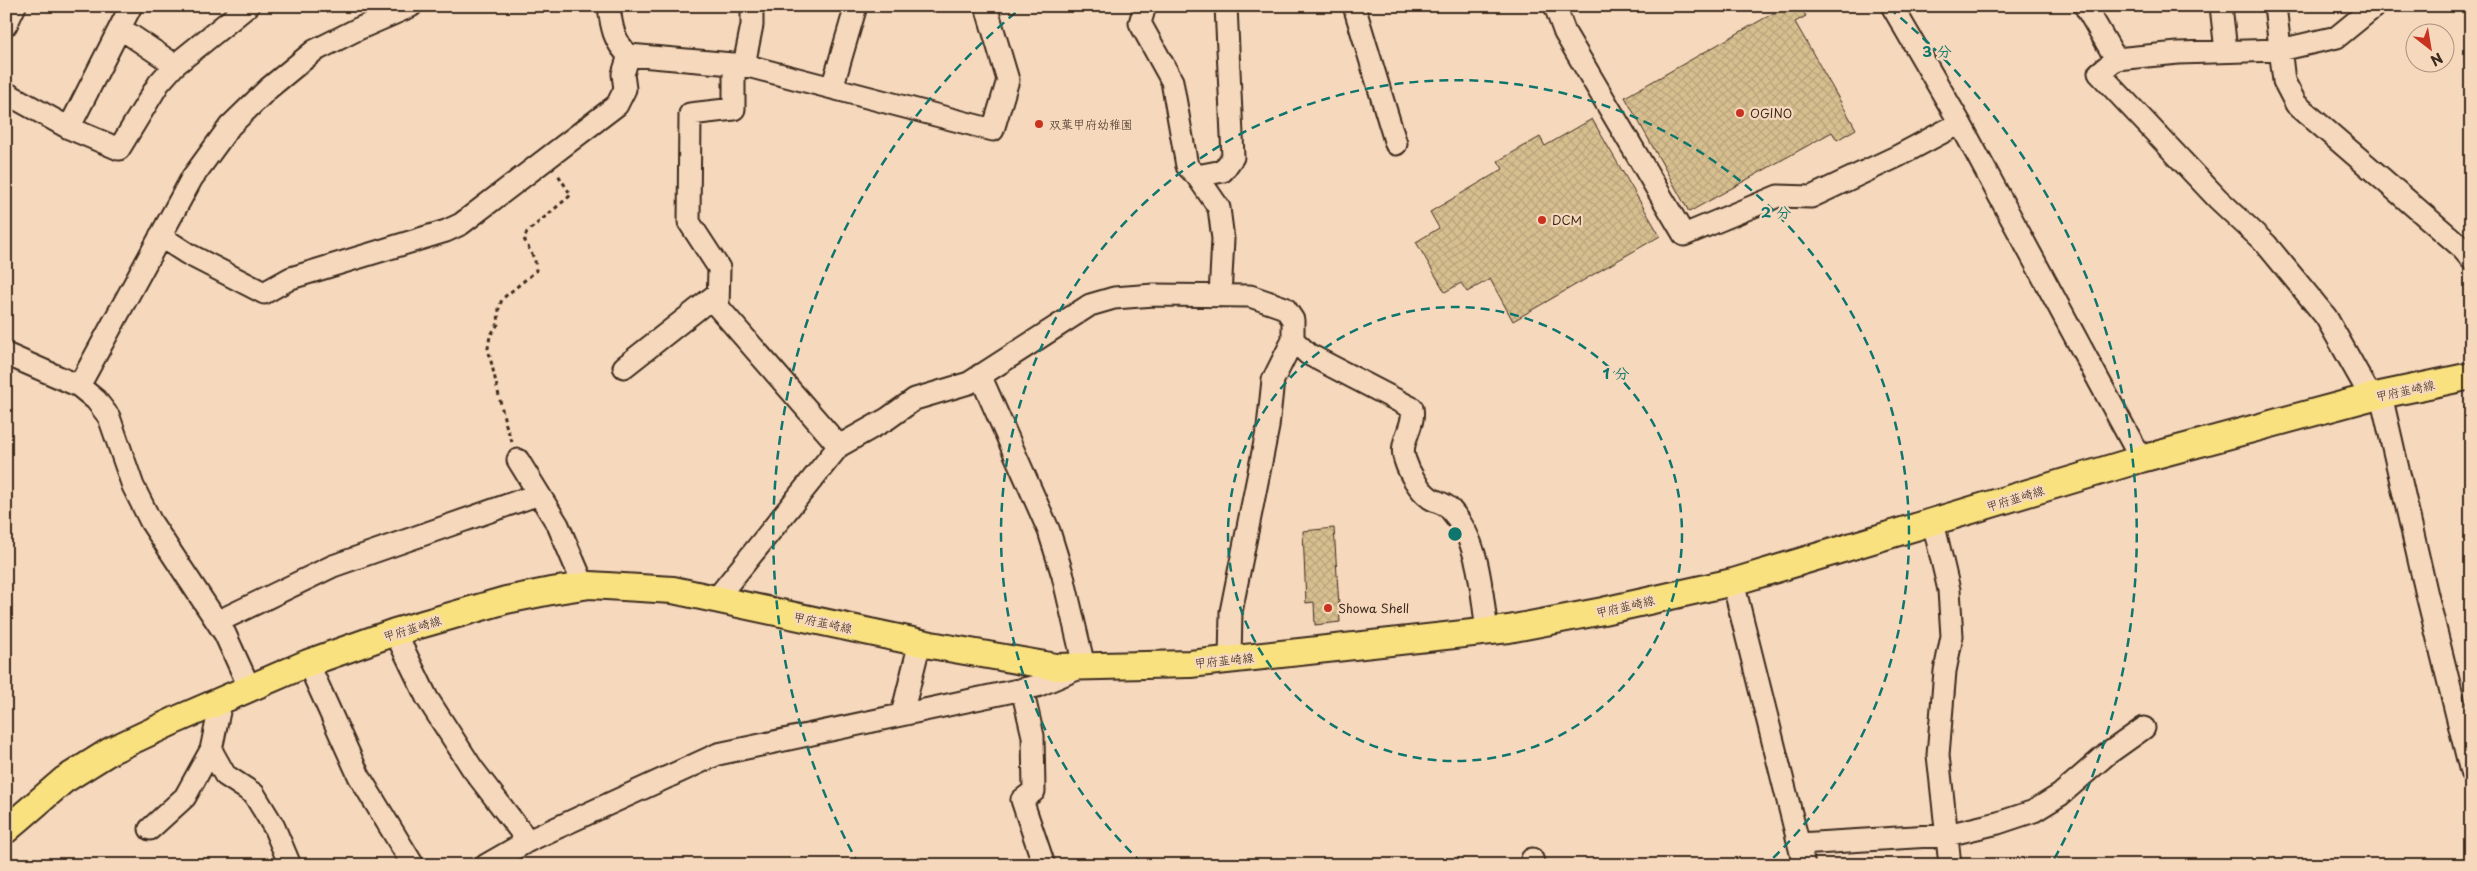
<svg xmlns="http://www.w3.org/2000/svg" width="2477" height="871" font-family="'Playpen Sans','Klee One',sans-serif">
<defs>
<pattern id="building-cross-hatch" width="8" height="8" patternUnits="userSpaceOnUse" patternTransform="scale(1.25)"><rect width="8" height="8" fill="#d7bf8f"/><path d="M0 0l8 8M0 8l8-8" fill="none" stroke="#b9a47b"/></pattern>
</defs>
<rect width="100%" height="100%" fill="#f6d8bc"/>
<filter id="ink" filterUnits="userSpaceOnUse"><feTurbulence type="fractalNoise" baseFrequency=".02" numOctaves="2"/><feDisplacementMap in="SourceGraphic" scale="10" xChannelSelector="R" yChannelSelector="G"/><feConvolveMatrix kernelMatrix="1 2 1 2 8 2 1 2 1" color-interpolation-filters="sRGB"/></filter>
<g filter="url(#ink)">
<path fill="url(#building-cross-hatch)" stroke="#3b2a1e" d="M1786,6H1800L1806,16L1795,22L1856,129L1837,140L1832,132L1689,212L1625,97Z
M1592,119L1660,236L1513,321L1490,279L1467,292L1461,283L1445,292L1416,242L1439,228L1430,212L1503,169L1498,161L1540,137L1545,146Z
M1334,528L1340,622L1315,625L1314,602L1306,603L1303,531Z"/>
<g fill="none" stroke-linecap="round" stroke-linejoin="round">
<defs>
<path id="minor" d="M609,6C611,25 614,43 629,55L744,65L993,130L1008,80L986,6
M1145,6L1140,23L1172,81L1187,166L1197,176L1223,171L1233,157L1226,6
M1354,6L1396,144
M1555,6L1565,33L1684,235L1778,196L1811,197L1898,156L1960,123
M1892,6L1960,123L2141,459
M2085,6L2116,59L2178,53L2280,50L2337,37L2375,6
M2221,6L2226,51
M2275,6L2284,81L2296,104L2460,246L2471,259
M6,25L15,6
M120,28L175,65
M2116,59L2099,73L2218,199L2266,244L2326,317L2371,397
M734,64V109L690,114L689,222L719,268L718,307L839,446
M744,65L752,25V6
M832,88L856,6
M6,93L69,128L119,149L159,83L175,65L248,6
M69,128L131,6
M1197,176L1219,208L1223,239L1220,296
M160,236L188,254L264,293L291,278L446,231L461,224L617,105L625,89L623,74L629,55
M6,354L79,386L96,400L109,417L133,486L151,522L225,634L250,689
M624,367L718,293
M79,386L192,178L230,126L269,88L314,51L358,29L411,6
M2381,395L2427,595L2471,772
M518,460L558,525L584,586
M1933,522L1949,590L1952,636L1945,671L1938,755L1950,865
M1733,582L1804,865
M716,599L839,446L887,419L915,399L969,383L1090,305L1114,298L1154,295L1250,296L1285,308L1293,320V340L1308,354L1412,408C1416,426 1398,442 1405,460C1409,473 1419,490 1430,498C1436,502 1445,503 1450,509C1480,542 1481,589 1487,631
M217,622L333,566L539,494
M395,632L427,698L472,768L528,841
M1230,659L1231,612L1268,427L1273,380L1293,340
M308,663L359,776L413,865
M1022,689L1033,736L1034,791L1022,800L1044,865
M902,714L920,642
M211,750L225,775L254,794L274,827L290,865
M150,829L185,797L211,750L221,702
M1799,844L1947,835L1998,823L2034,811L2060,795L2106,755L2144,728
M1532,859L1534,865
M486,865L528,841L718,754L1037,686L1084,666L1063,576L1049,531L980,375"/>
<path id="major" d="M6,830L64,780L112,750L176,720L308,663L395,632L506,600L551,591L590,585L673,590L931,645L1056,667L1190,664L1509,629L1603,611L1733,582L2141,459L2371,397L2471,376"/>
</defs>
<use href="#minor" stroke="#3b2a1e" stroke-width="25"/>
<use href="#major" stroke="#3b2a1e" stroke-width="30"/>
<path stroke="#3b2a1e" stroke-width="3" stroke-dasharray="4 4" stroke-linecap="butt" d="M512,442L505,422L488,348L490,336L498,324L499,308L502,299L536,271L535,260L524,239L527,232L571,195L557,173"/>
<use href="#minor" stroke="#f6d8bc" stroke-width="21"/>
<use href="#major" stroke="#fae180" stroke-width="26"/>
</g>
</g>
<g fill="none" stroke="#0f766e" stroke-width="2.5" stroke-dasharray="9 6">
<circle cx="1455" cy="534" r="227"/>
<path d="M1142 863A454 454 0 1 1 1768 863"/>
<path d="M859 865A682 682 0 0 1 1021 8M1889 8A682 682 0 0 1 2051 865"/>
</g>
<g fill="#c8321e" stroke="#f6d8bc" stroke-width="2">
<circle cx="1740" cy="113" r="5"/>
<circle cx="1039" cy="124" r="5"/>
<circle cx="1542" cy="220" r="5"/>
<circle cx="1328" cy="608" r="5"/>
</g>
<g text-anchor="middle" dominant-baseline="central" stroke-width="4.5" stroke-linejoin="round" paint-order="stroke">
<g font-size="12" fill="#3b2a1e" stroke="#f6d8bc" text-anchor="start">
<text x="1750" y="113">OGINO</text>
<text x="1049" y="124">双葉甲府幼稚園</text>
<text x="1552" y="220">DCM</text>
<text x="1338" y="608">Showa Shell</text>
</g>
<g font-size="12" fill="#3b2a1e" stroke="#f6d8bc">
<text transform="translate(2405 390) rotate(-12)">甲府韮崎線</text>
<text transform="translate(2015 498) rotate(-17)">甲府韮崎線</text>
<text transform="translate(1625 606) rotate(-13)">甲府韮崎線</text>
<text transform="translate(823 622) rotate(12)">甲府韮崎線</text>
<text transform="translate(412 628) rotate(-17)">甲府韮崎線</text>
<text transform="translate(1224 660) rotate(-6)">甲府韮崎線</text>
</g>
</g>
<circle cx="1455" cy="534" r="8" fill="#0f766e" stroke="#f6d8bc" stroke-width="2.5"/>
<g font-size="15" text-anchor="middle" font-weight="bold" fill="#0f766e" stroke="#f6d8bc" stroke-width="4.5" stroke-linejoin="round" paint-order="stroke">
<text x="1937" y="57">3 分</text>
<text x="1776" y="218">2 分</text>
<text x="1616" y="379">1 分</text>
</g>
<rect width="2477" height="871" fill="none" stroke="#f6d8bc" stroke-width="25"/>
<rect x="12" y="12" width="2452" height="846" fill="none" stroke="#3b2a1e" stroke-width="2" filter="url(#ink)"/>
<g transform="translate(2430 48) rotate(149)"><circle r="24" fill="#f6d8bc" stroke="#ab927d"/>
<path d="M0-4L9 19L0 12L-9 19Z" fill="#c8321e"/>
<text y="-8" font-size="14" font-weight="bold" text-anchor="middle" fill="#3b2a1e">N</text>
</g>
</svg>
